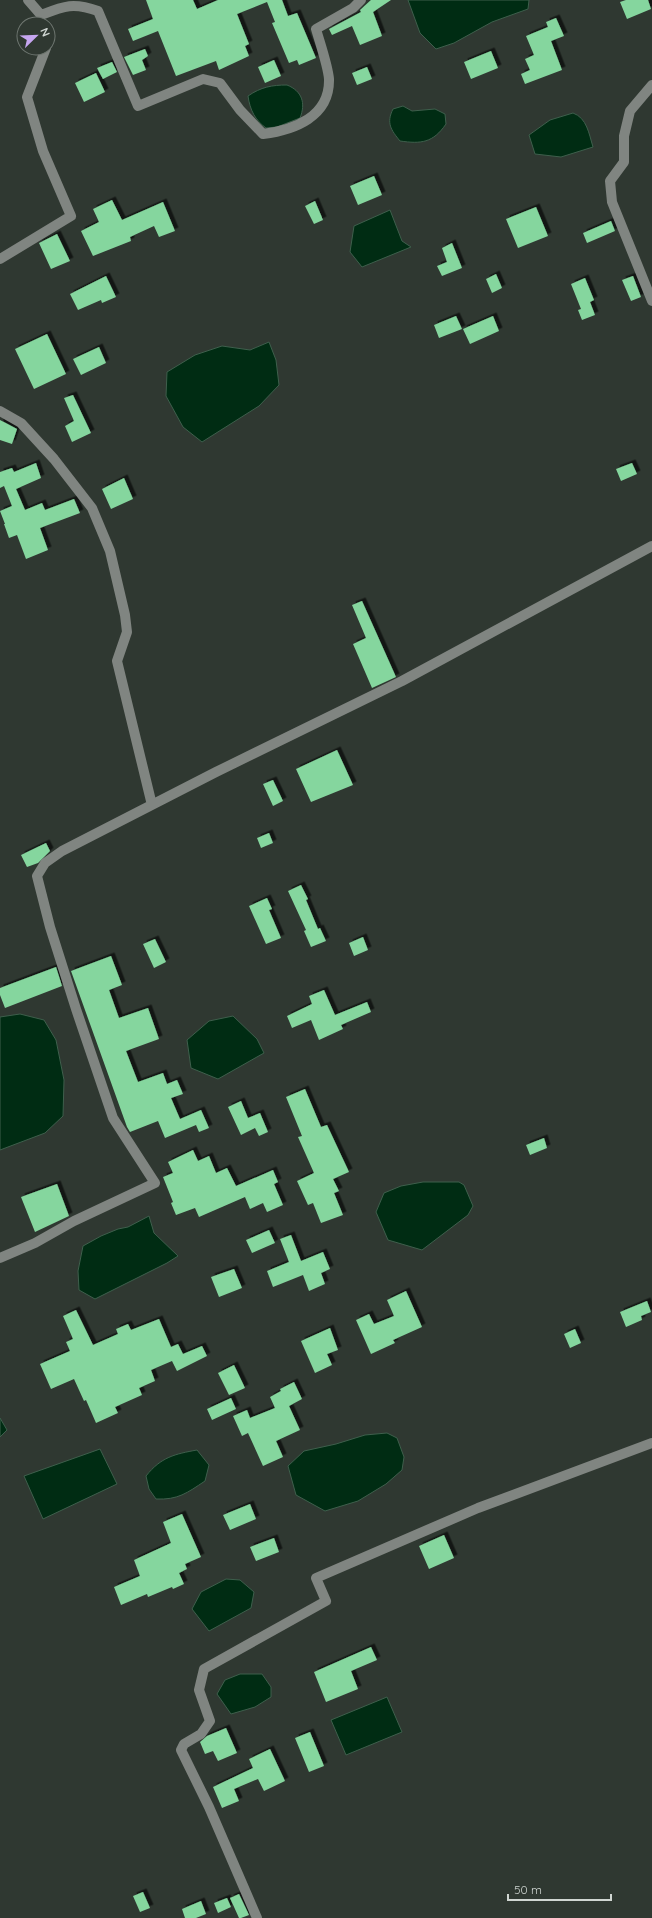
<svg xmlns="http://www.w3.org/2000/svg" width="652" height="1918" font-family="Quicksand,sans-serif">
<defs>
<filter id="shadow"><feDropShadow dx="3.5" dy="-3.5" stdDeviation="0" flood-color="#0009"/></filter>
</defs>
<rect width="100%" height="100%" fill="#2f3831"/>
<path fill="#002c13" stroke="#3e5f4c" d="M408,0H529L528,9L492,22L454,43L436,49L420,33Z
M287,85C302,91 306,103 300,118L277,127L266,128C255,120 250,110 248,96C261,87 272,85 287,85Z
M403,106L412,111L435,109L445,114L446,124C433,143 421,144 400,141C391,130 386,123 393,109Z
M573,113C587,118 589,134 593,147L561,157L535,154L529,135L550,120Z
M390,210L402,241L411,247L362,267L350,252L354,226Z
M269,342L276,360L279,385L259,406L202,442L183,427L166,396L167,372L195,355L222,346L250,350Z
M20,1014L44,1020L56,1040L64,1080L63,1116L45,1133L0,1150V1017Z
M233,1016L257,1039L264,1053L218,1079L191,1068L187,1040L209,1021Z
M423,1182H459L464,1185L473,1206L468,1215L422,1250L388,1240L376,1212L384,1193L401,1186Z
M149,1216L154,1233L178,1256L167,1263L95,1299L79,1290L78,1271L83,1246L101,1236L118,1229L128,1227Z
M0,1418L7,1430L0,1437Z
M387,1433L397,1438L404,1457L402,1470L386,1484L358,1501L325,1511L296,1495L288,1466L304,1451L336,1444L365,1435Z
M100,1449L117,1484L43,1519L24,1476Z
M197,1450L209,1465L205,1481C187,1493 178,1500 156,1499L149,1489L146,1476C161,1457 175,1454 197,1450Z
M226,1579L240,1580L254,1592L251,1608L209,1631L192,1609L201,1592Z
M240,1674H262L271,1687V1697L255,1707L231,1714L217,1694L225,1680Z
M387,1697L402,1732L346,1755L331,1720Z"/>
<path fill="#85d69e" filter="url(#shadow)" d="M146,0H193L197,9L218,0H282L288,16L297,13L316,58L299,65L297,60L289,63L272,23L275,22L267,2L237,14L249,44L245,46L249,56L219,70L216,61L176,76L158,31L133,41L128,29L153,19Z
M371,0H391L373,12L382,36L360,45L352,26L332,35L329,29L361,12L360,10Z
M626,0H648L651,9L627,19L620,2Z
M556,18L564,36L551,41L562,70L525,84L521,74L530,70L525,59L534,55L526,36L548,27L546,22Z
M145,49L148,56L142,60L146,70L133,75L124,57Z
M491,51L498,68L471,79L464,62Z
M274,60L281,76L265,83L258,67Z
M112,62L117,72L103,79L97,68Z
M367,67L372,79L357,85L352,73Z
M96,73L105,92L84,102L75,83Z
M374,176L382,195L358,205L350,186Z
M112,200L122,220L163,202L175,231L159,237L154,226L130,237L131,241L93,256L81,231L99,222L93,209Z
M315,201L323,220L314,224L305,206Z
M536,207L548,236L518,248L506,219Z
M611,221L615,231L587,243L583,233Z
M57,234L70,261L51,269L39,243Z
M452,243L462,268L442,276L437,266L447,262L442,248Z
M496,274L502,288L492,293L486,279Z
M106,276L116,297L102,303L101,300L78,310L70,294Z
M633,276L641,297L631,301L622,280Z
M585,278L594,300L590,302L595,315L582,320L578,310L581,309L571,284Z
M456,316L462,329L439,338L434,325Z
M493,316L499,331L470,344L463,329Z
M47,334L66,374L34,389L15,349Z
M99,347L106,363L81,375L73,359Z
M73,395L91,433L72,442L65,426L74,421L64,398Z
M0,420L17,429L12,444L0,440Z
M36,463L41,478L16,489L25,510L42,503L45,510L74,499L80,513L40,528L48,550L26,559L17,535L9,538L4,524H5L0,511L12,506L4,486L0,488V472L12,468L14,472Z
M632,463L637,474L621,481L616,469Z
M124,478L133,499L111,509L102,489Z
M362,601L396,677L372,688L353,644L366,638L352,605Z
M337,750L353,785L311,802L296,769Z
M273,780L283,801L273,806L263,784Z
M269,833L273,843L261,848L257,838Z
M46,843L50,851L38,863L27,867L21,855Z
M301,885L308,899L306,900L318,929L320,928L326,941L311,947L304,931L306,930L288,891Z
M267,898L272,909L269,910L281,938L266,944L249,906Z
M363,937L368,950L354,956L349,943Z
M155,939L166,962L154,968L143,944Z
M111,956L122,985L109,990L119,1018L148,1008L159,1039L126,1051L138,1082L163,1073L167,1084L177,1080L183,1094L171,1098L180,1119L201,1110L209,1128L199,1132L196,1125L165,1138L158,1121L130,1132L127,1127L71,971Z
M56,967L62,986L5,1008L0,995V988Z
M324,990L335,1015L367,1002L371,1012L341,1025L343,1029L319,1040L311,1020L292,1028L287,1016L312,1004L309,996Z
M305,1089L321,1127L327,1125L349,1172L333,1179L339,1191L334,1193L343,1215L321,1223L313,1203L308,1205L297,1181L314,1173L298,1137L302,1136L286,1097Z
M241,1101L248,1118L260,1113L268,1132L259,1136L255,1128L241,1135L228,1107Z
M544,1138L547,1148L530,1155L526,1145Z
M193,1150L198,1161L209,1156L216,1173L227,1168L236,1186L273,1170L278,1182L274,1184L283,1205L267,1212L263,1203L250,1209L245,1197L199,1217L195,1208L176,1215L171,1203L173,1202L163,1177L173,1173L168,1162Z
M57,1184L69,1216L35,1232L21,1197Z
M269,1230L275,1243L252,1253L246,1240Z
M291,1235L301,1261L323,1252L330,1269L321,1273L325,1284L309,1291L303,1275L273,1287L267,1271L289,1262L280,1239Z
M234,1269L242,1288L219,1297L211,1277Z
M406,1291L422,1327L393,1340L395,1343L371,1354L356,1320L369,1314L374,1324L394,1316L387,1300Z
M647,1301L651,1312L641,1316L642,1320L626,1327L620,1312Z
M76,1310L93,1345L118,1334L116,1329L128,1324L131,1330L159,1319L171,1347L178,1344L183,1354L202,1346L207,1356L177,1371L172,1361L151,1370L155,1381L139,1388L142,1395L115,1407L118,1413L96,1423L86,1400L84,1401L74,1379L51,1389L40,1364L70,1351L66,1342L73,1339L63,1316Z
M330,1328L338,1350L327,1354L332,1365L315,1373L301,1341Z
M575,1329L581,1343L570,1348L564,1334Z
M234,1365L245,1388L229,1395L218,1373Z
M294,1382L302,1399L289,1406L300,1430L276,1441L283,1457L263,1466L248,1433L242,1436L233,1416L247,1410L250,1418L275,1408L270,1397L281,1391L280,1389Z
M231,1398L236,1409L212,1420L207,1409Z
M250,1504L256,1519L230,1530L223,1515Z
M182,1514L201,1557L185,1564L187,1569L179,1573L184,1584L173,1589L172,1587L148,1597L147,1594L121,1605L114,1587L140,1576L134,1560L171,1543L163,1522Z
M444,1535L454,1558L429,1569L419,1546Z
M274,1538L279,1552L256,1561L250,1547Z
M371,1647L377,1660L351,1671L358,1689L326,1702L314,1672Z
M226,1728L237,1753L218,1761L213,1751L205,1754L200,1742L207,1736Z
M310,1732L324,1766L309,1772L295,1738Z
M270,1749L285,1781L264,1791L258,1779L234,1789L239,1801L222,1808L213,1787L253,1768L249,1759Z
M143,1892L150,1908L140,1912L133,1896Z
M239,1894L249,1915L241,1918H239L230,1898Z
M227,1898L231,1907L218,1913L214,1903Z
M201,1901L206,1914L196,1918H185L182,1909Z"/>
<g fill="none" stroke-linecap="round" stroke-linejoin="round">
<path stroke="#808581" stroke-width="10" d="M28,0L41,15C64,6 73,2 98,11L138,106L203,79L220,83L240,110L263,134C294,130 330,117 329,79C328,66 320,43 316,29L353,8L361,0
M652,85L630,111L624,136V162L610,181L612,202L652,301
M0,259L71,216L43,151L27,97L46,48
M0,411L21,423L54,459L92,508L110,551L125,615L127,632L117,661L152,805
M0,1258L35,1243L74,1221L155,1183L113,1118L76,1009L50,927L37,876L45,863L62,851L216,772L402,681L652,546
M257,1918L209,1807L181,1750L184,1744L201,1734L210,1721L199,1690L204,1669L326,1601L316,1578L478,1508L652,1443"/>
</g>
<g transform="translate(36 36) rotate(67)"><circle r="19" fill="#2f3831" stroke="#6f7771"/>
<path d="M0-3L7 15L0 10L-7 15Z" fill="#c6a6f0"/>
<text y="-6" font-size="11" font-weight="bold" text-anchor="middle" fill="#d0d6d2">N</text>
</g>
<path d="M508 1894v6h103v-6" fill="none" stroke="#d0d6d2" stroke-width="2"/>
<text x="514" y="1894" font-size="12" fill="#d0d6d2" stroke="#2f3831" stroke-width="3" paint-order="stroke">50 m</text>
</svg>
